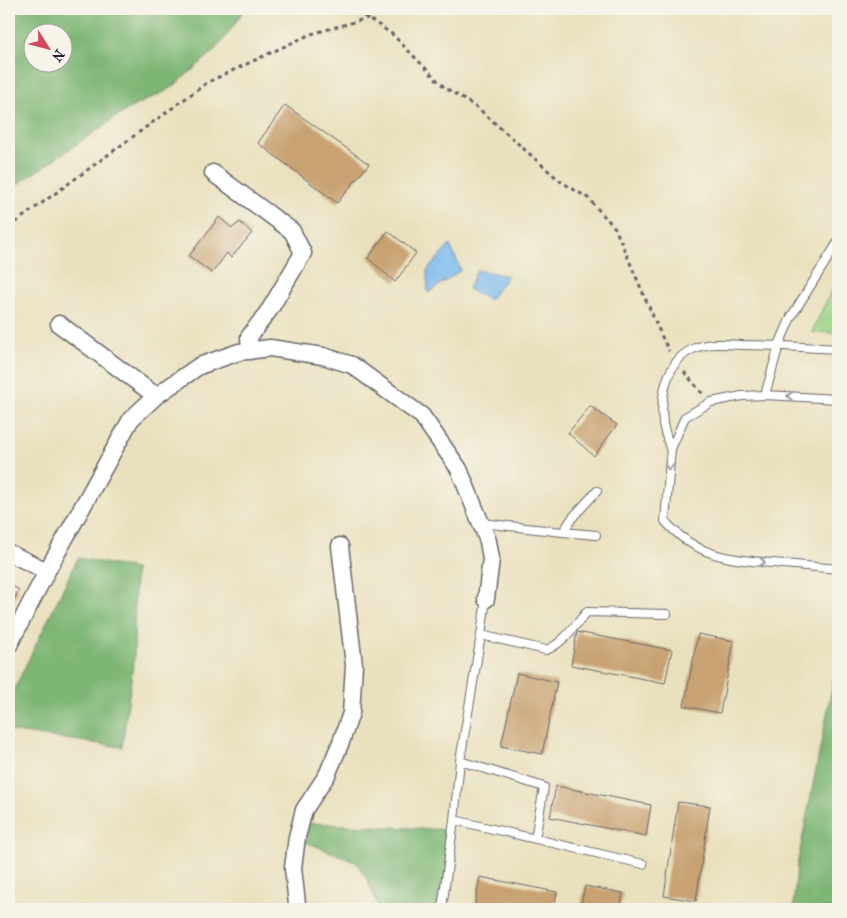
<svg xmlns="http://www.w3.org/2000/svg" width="847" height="918" font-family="'IM FELL French Canon',serif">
<rect width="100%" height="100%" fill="#f7f3e8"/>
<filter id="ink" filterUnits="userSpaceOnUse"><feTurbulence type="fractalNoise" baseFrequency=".02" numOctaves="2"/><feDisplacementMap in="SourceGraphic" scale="10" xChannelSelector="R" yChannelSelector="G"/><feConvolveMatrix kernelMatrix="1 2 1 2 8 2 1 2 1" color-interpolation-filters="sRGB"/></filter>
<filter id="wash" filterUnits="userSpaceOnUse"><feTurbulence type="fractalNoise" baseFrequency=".0096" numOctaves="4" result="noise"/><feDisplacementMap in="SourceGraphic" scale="20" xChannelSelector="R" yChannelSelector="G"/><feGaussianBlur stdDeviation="1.12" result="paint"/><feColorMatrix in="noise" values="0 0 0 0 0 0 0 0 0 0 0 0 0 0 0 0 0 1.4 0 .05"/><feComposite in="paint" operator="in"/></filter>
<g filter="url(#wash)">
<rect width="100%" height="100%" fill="#e9e1be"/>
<path fill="#9cd587" stroke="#5f7c61" d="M838,276V333L812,332Z"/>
<path fill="#7db674" stroke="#506c58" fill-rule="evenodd" d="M9,9H245L222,42L211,54L170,89L130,108L9,190ZM32,32H62V62H32Z
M78,558L135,569L134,658L122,747L9,731V700Z
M838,638V909H793L797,866L834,678Z
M309,823L451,830L447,909H379L367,879L356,862L306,842Z"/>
<path fill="#7abaee" stroke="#4e6e94" d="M450,245L461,270L428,293L427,270Z
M477,270L508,276L489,300L468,289Z"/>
<g id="blocks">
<path fill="#c8a272" d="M285,105L369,164L337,203L258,143Z
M219,217L232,228L240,222L252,233L231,258L227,253L212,273L189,256Z
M388,231L416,253L395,282L368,258Z
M590,406L617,425L594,456L568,433Z
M9,584L19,590L9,610Z
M577,632L672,650L665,683L571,665Z
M698,634L734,641L720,713L684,706Z
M517,673L557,682L542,754L501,746Z
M556,786L651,805L646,836L550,817Z
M678,802L710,806L696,901L664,896Z
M480,877L557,892L554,909H474Z
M585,886L623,893L620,909H580Z"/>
</g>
</g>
<g filter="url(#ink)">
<use href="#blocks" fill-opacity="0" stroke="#686569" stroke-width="1"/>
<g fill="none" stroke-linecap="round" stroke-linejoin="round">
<defs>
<path id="lane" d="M765,395L779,345L791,317L838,242
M838,399L765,395L742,396L711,402L685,417L671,449L665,521C696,557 729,559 773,563C795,565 816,567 838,569
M670,449C668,440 664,431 663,423C660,397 666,361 693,349C708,342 726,344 742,345C774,345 806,347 838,349
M481,523L563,532L573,517L597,491
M563,532L596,535
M481,635L546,650C562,645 575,625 587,612L667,614
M460,761L544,787L535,839
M454,820L643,864
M443,909V901L454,820L460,761L481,635L486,599"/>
<path id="street" d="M213,173L292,231L303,253L270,309L249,337L250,351
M59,324L156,396
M9,553L47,571
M9,645L47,571L131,419L156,396L199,366L239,352L270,348L323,356L352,365L422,416L459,469L488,541L491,559L486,599
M299,909L297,904L293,868L297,837L304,810L327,775L341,742L351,713L354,665L340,546"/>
</defs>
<use href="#lane" stroke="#686569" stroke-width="10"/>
<use href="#street" stroke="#686569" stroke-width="19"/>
<path stroke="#686569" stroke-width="3" stroke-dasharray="4 4" stroke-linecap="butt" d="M349,9L368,18L392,34L444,87L479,109L560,181L588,198L615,228L662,337L669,351
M9,227L208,82L311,34L368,18L383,9
M684,372L703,394"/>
<use href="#lane" stroke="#fff" stroke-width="8"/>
<use href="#street" stroke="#fff" stroke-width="16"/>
</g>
<defs><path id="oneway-chevron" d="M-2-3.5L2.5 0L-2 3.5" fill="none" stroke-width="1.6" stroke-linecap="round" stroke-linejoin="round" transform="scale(1.25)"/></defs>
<g stroke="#9c9ca7">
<use href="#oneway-chevron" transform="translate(790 396) rotate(-177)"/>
<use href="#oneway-chevron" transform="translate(669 467) rotate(94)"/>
<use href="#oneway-chevron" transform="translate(762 562) rotate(5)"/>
</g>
</g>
<rect width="847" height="918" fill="none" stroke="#f7f3e8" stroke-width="30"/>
<g transform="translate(48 48) rotate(126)"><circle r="24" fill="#f7f3e8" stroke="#a29fa3"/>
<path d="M0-4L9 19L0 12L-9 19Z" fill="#d1495b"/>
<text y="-8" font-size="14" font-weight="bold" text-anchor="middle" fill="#22223b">N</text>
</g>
</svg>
